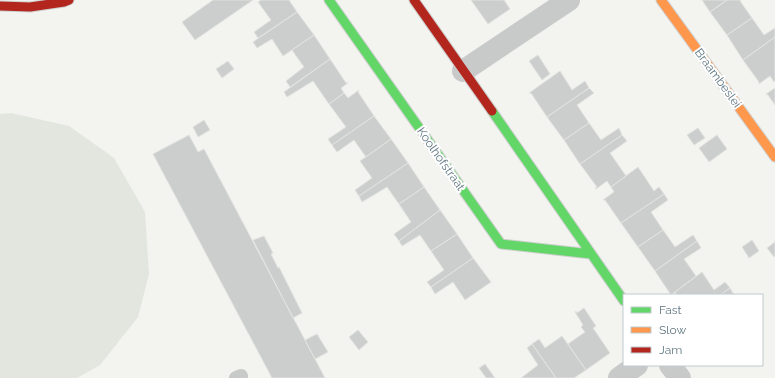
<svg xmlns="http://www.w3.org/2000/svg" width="775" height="378" font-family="Raleway,sans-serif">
<rect width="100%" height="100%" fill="#f3f3f0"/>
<path fill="#e2e6de" d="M11,113L69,126L114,158L145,212L149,274L138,317L100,365L77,378H0V114Z"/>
<path fill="#cbcecd" stroke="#e2e2e0" d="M213,0H253L195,40L182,22Z
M261,0H289L297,12L258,38L254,32L271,20L258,2Z
M471,0H504L510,9L488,24Z
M702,0H727L710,12Z
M727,0H741L740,1L752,18L727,35L710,12Z
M297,12L314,35L283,56L272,39L257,48L253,42Z
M752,18L764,35L775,28V37L743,60L727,35Z
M314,35L330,59L290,87L286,81L304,67L292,50Z
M775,37V81L774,82L770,76L759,84V82L743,60Z
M538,55L550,74L542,80L529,61Z
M330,59L346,83H348L341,88L344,93L329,104L313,81L287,97L284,92Z
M228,61L234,69L222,78L216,69Z
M560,71L572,90L585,81L589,88L547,117L531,93H529Z
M589,88L594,93L577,105L589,123L564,140L547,117Z
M775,88V105L768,95L766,94Z
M359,90L358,92L374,116L332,145L328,139L346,127L329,104L344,93L348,98Z
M374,116L391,139L366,157L354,140L337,152L332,145Z
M204,120L210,130L198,137L193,127Z
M589,123L601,140L619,128L622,135L580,164L564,140Z
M698,128L705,138L694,145L687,135Z
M189,135L198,152L204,149L325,378H272L153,154Z
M622,135L627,141L610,153L626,176L611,187L607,181L596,189L595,188L597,187L580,164Z
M717,135L727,149L709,162L699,148Z
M391,139L408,163L359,196L355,190L372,178L360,161Z
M408,163L424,187L399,204L387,187L362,202L359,196Z
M638,167L654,191L659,187L664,194L621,223L605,200H603L614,192L611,187Z
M424,187L440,210L399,241L394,234L411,222L399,204Z
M664,194L668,200L651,212L663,230L638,247L621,223Z
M440,210L457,234L431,251L420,235L402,246L399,241Z
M663,230L675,247L693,235L697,241L655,271L638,247Z
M457,234L473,258L431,287L427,282L444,270L431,251Z
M264,236L273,253L271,254L278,268L279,267L302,313L293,318L253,240Z
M752,240L759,251L749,258L742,247Z
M697,241L701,248L684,259L696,276L671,295L655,271Z
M775,242V256L774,257L767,248Z
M473,258L491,282L465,300L453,282L435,294L431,287Z
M702,272L714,290L725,282L730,288L720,295H677L675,292Z
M730,288L734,295H720Z
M584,308L596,326L593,328L610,353L586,370L568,344L585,332L581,327L583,325L575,312L576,311L577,313Z
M358,330L368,342L359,350L349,337Z
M317,334L328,352L315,359L305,340Z
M562,336L586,370L574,378H556L532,344L539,339L545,348Z
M532,344L556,378H521L538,365L527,348Z
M485,364L495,378H486L479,368Z"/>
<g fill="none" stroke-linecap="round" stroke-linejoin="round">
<defs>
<path id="fast" d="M329,0L501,244L591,254
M492,111L624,301"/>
<path id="slow" d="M661,0L775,157"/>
<path id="jam" d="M414,0L492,111
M0,6L30,7L64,2L69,0"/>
</defs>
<use href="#fast" stroke="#ced0cf" stroke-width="11"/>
<use href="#slow" stroke="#ced0cf" stroke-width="11"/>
<use href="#jam" stroke="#ced0cf" stroke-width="11"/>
<path stroke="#c8caca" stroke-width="14" d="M236,378L241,376"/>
<path stroke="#c8caca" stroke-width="22" d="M463,71L569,0
M670,365L680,378
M619,378L637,365"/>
<use href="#fast" stroke="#63d668" stroke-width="9"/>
<use href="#slow" stroke="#ff974d" stroke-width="9"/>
<use href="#jam" stroke="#b3261e" stroke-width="9"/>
</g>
<g text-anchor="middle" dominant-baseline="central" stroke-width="4" stroke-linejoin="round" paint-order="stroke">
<g font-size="12" fill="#617782" stroke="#fff">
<text transform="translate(718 78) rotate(54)">Braambeslei</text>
<text transform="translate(441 159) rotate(55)">Koolhofstraat</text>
</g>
</g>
<rect x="623" y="294" width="140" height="72" fill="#ffffff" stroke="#c0c9cd"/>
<rect x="631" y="307" width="20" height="6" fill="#63d668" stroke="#c0c9cd"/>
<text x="659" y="314" font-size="12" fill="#617782">Fast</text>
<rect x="631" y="327" width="20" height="6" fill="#ff974d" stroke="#c0c9cd"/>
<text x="659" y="334" font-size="12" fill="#617782">Slow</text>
<rect x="631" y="347" width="20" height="6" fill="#b3261e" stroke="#c0c9cd"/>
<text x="659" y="354" font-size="12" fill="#617782">Jam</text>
</svg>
